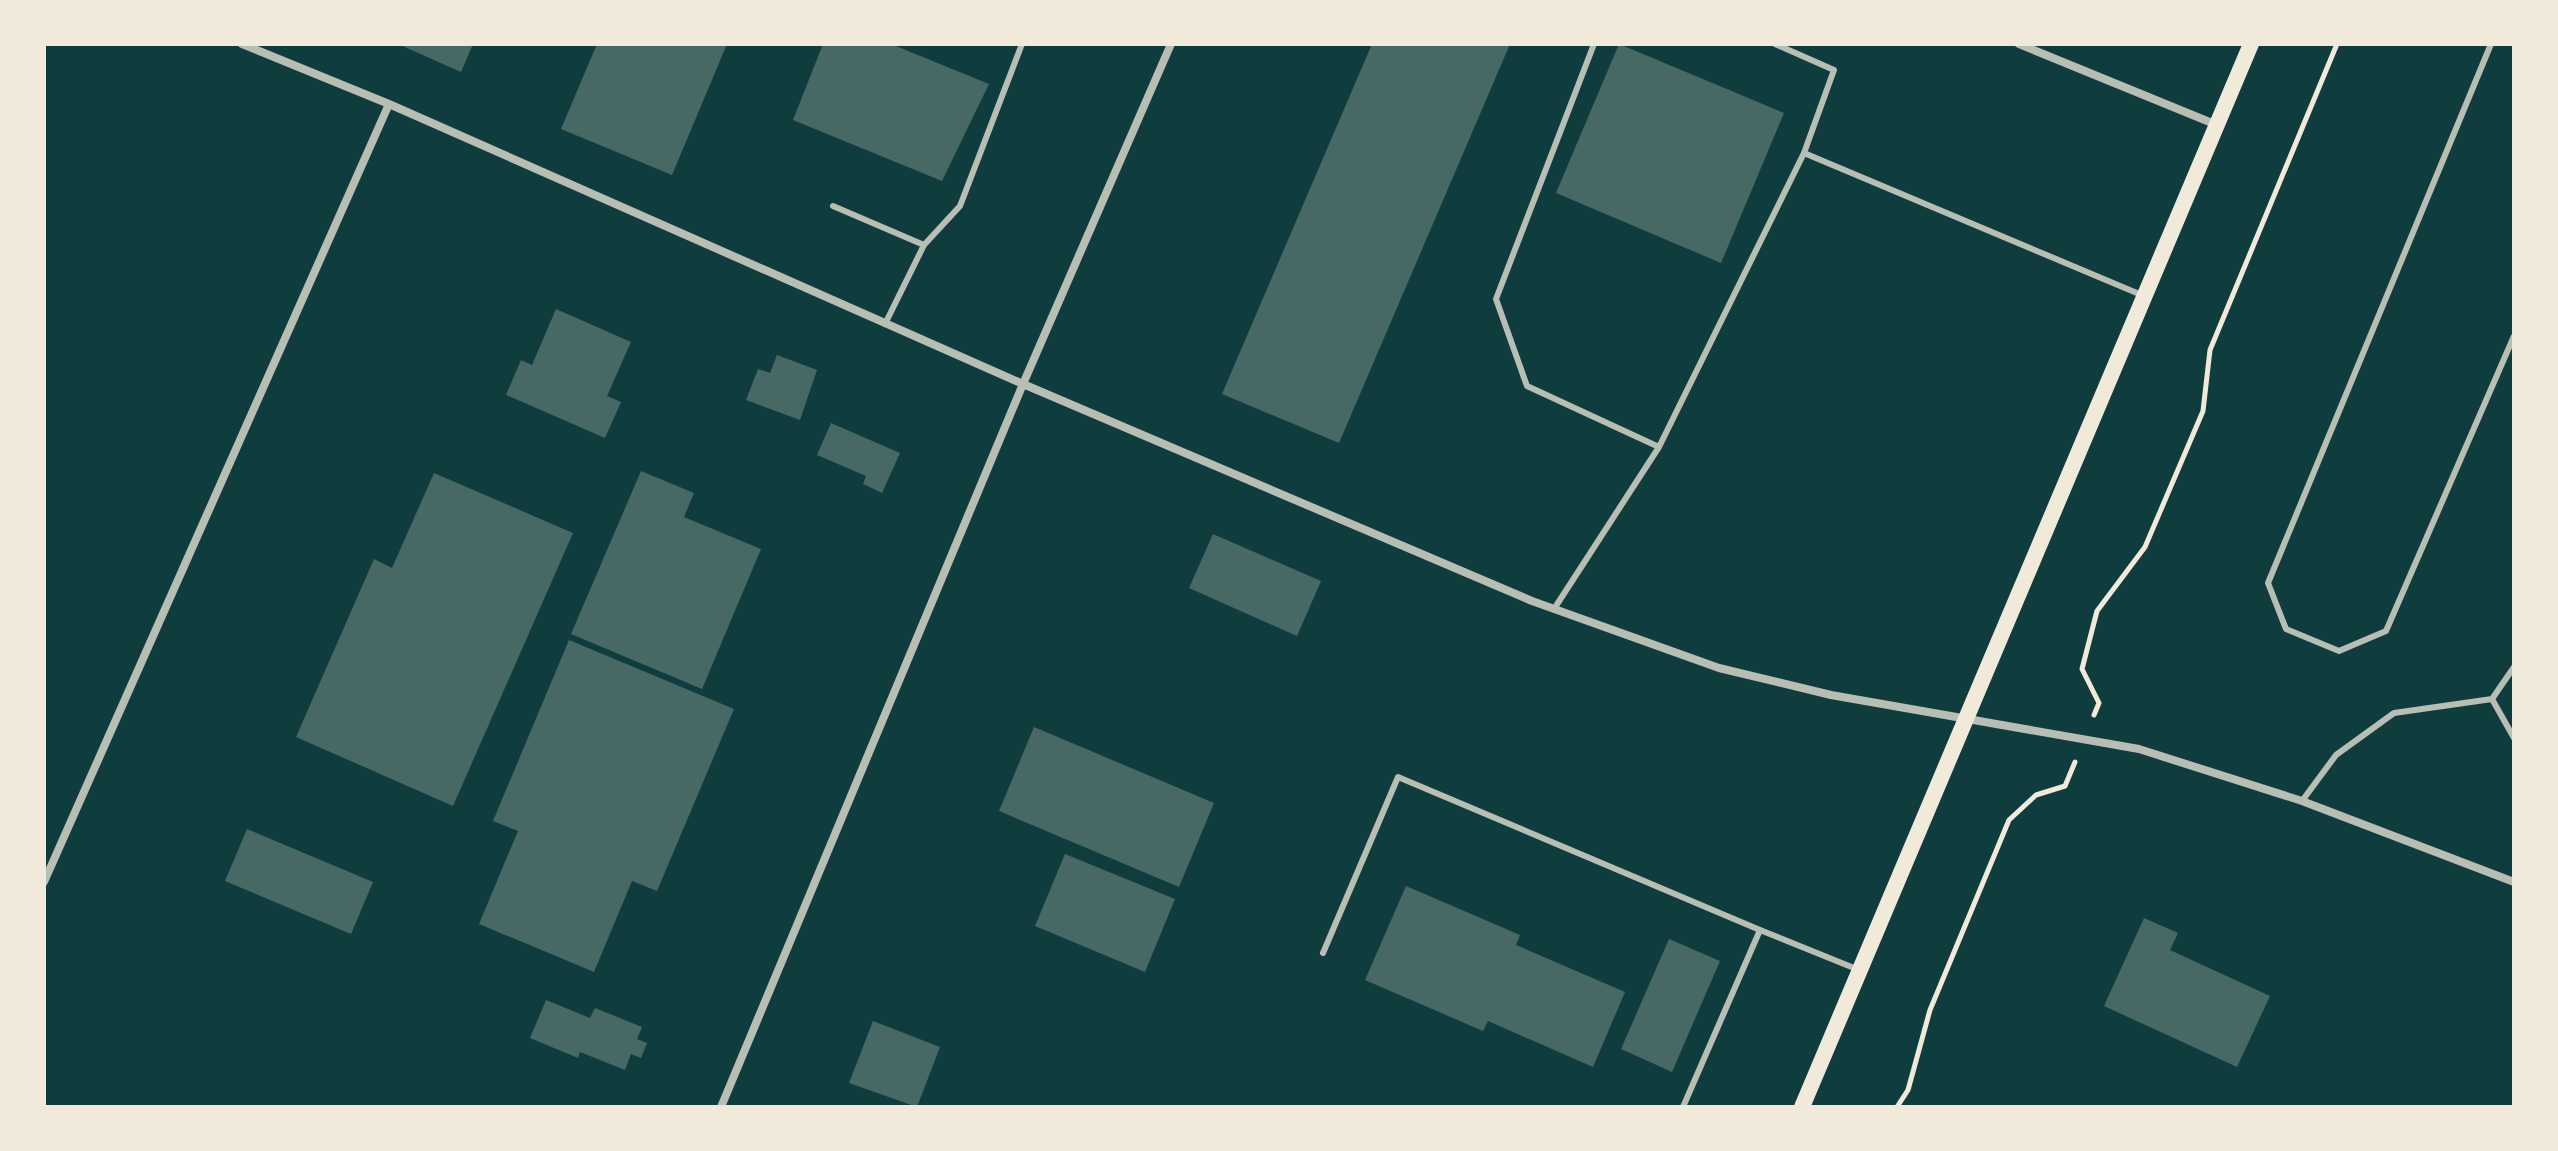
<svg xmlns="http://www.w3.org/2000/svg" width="2558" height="1151" font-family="'Titillium Web',sans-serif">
<rect width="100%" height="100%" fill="#0f3d3e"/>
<path fill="#486865" d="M398,44H473L461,72Z
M597,44H727L672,175L561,129Z
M823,44H891L989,84L942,181L793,120Z
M1372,44H1510L1339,443L1222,394Z
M1619,44L1784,113L1721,263L1556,193Z
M556,309L631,342L607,396L621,402L605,438L506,395L521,360L532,365Z
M777,355L817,370L800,420L746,400L758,369L770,373Z
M831,423L900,453L882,493L863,484L866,476L817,455Z
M641,471L694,493L684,517L761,549L702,689L571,634Z
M434,473L573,533L453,806L296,737L374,559L392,568Z
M1213,534L1321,581L1297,636L1189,588Z
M569,640L734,709L657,891L632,881L594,972L479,924L518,831L493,821Z
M1034,727L1214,803L1179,887L999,811Z
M247,829L373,882L351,934L225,881Z
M1065,854L1175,899L1145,972L1035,926Z
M1406,886L1520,935L1516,945L1625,992L1593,1067L1488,1021L1483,1031L1365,980Z
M2144,918L2178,933L2170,950L2270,996L2237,1067L2104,1006Z
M1669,939L1720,961L1672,1072L1621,1049Z
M546,1000L590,1018L595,1008L642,1027L637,1039L647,1043L641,1058L631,1054L625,1070L580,1052L578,1058L530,1038Z
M873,1021L940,1047L917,1107L849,1083Z"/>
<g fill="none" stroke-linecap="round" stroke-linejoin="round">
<path stroke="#f1e9da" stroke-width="5" d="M2094,715L2099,703L2082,669L2097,611L2145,547L2203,411L2210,350L2337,44
M1897,1107L1908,1090L1930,1010L2009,820L2036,795L2065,786L2075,762"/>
<path stroke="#b8beb3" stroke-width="6" d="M1594,44L1496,299L1527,386L1659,447
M2491,44L2268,583L2286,629L2339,651L2386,631L2514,336
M1804,153L2144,296
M833,206L924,245L885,324
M924,245L960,206L1022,44
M1554,609L1659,447L1804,153L1834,70L1775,44
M2492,699L2514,738
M2302,801L2336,755L2394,713L2492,699L2514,667
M1323,953L1398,777L1760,930
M1683,1107L1760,930L1859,970"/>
<path stroke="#b8beb3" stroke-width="8" d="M242,44L389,104L1023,384L1532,601L1719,668L1831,695L2139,749L2302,801L2514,882
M2019,44L2217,125
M44,882L389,104
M721,1107L1023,384L1171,44"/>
<path stroke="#f1e9da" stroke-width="16" d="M1802,1107L2251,44"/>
</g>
<rect width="2558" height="1151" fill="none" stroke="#f1e9da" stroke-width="92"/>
</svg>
